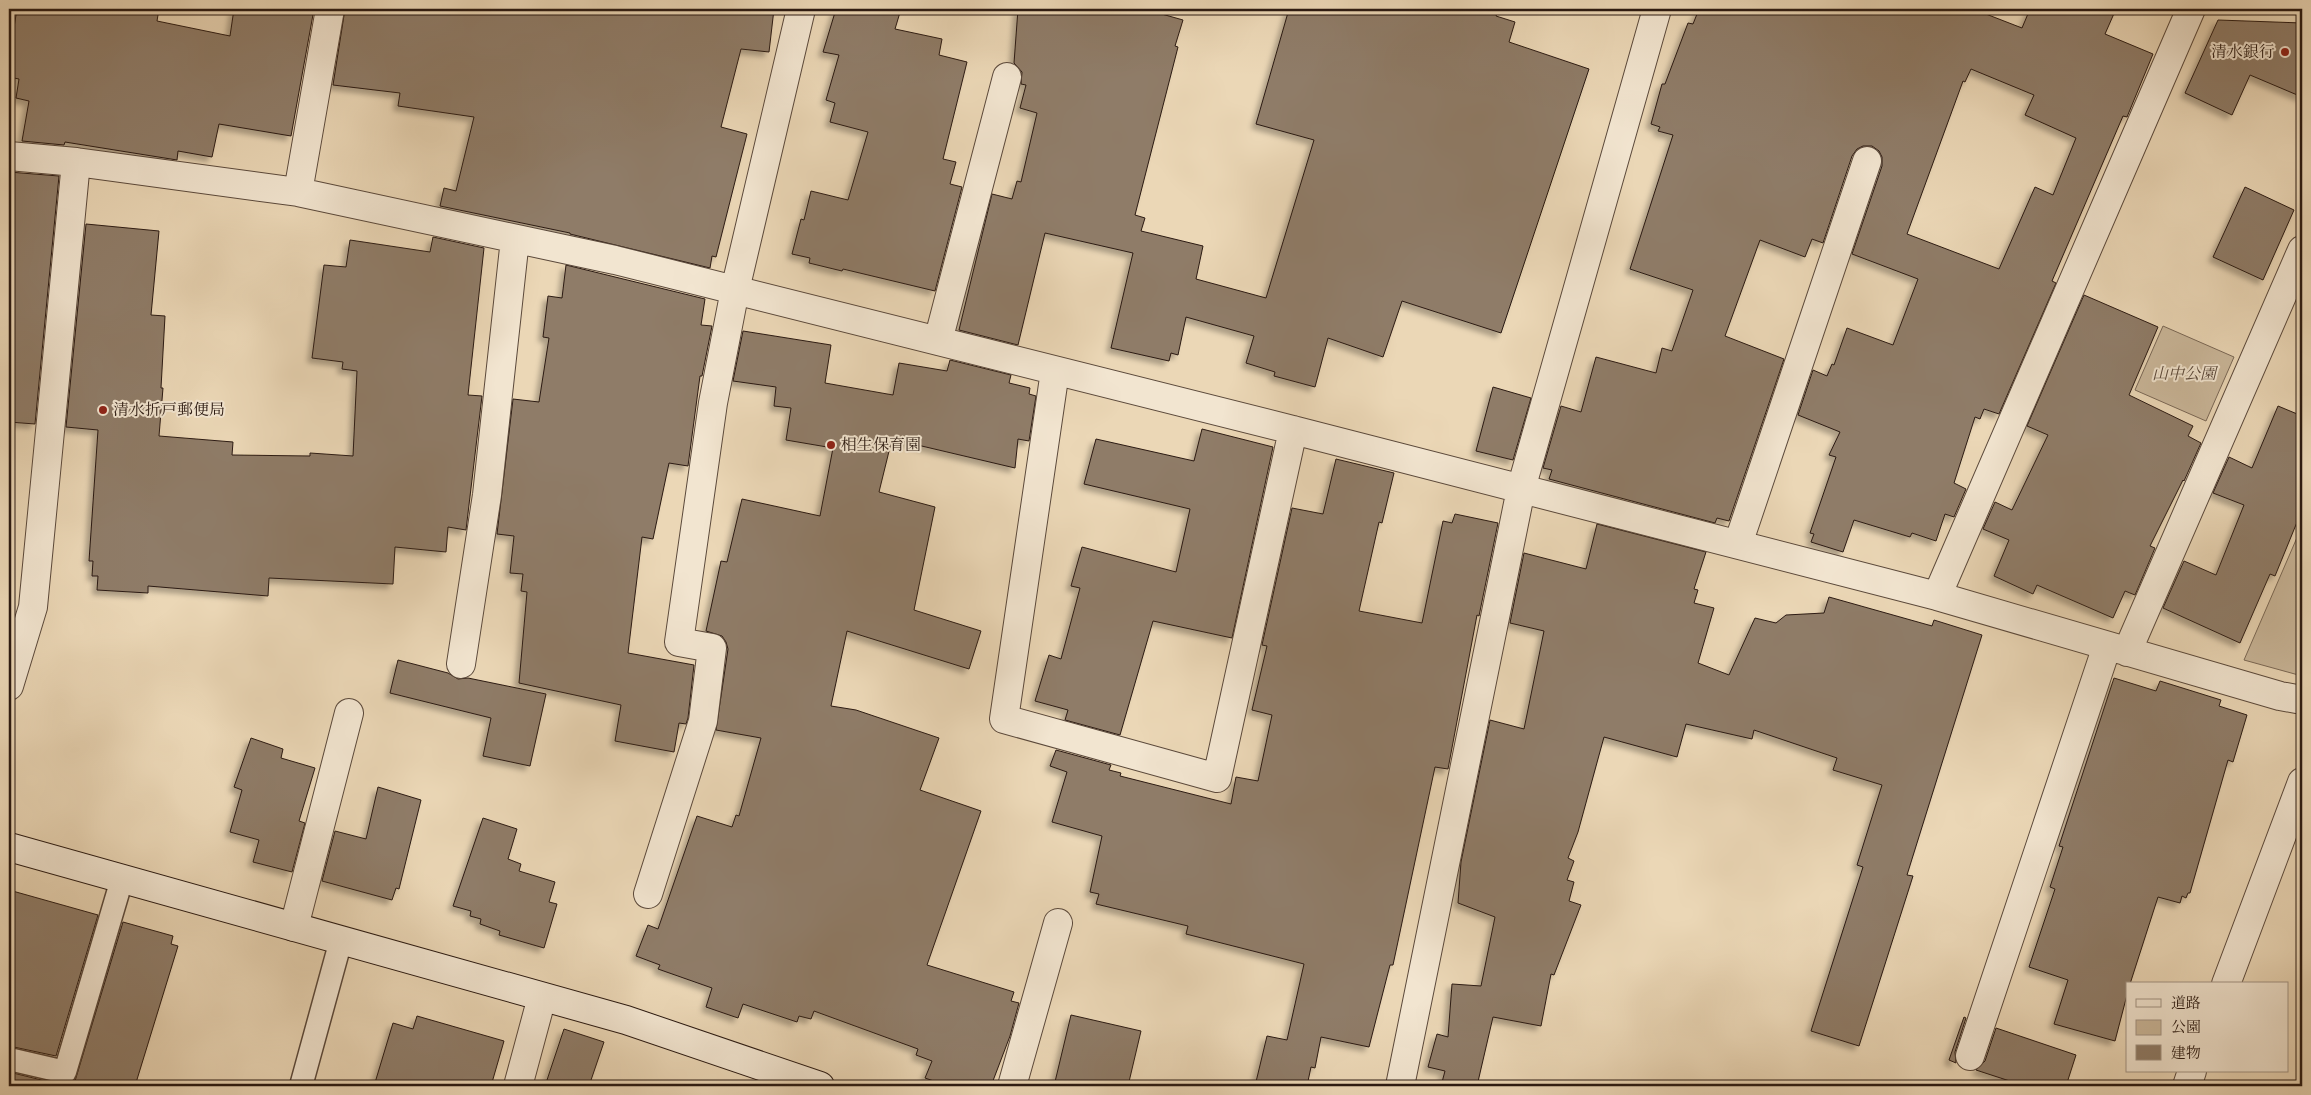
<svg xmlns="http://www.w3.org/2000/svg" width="2311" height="1095" font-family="'IM FELL Double Pica','Noto Serif JP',serif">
<defs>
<filter id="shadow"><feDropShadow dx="-4.5" dy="4.5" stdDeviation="2.5" flood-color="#0004"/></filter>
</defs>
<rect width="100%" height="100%" fill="#ebd7b6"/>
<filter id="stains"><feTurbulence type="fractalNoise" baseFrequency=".004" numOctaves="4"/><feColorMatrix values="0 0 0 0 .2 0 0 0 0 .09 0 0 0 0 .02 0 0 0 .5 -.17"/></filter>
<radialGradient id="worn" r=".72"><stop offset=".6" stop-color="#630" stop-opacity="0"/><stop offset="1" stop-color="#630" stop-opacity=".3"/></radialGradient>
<path fill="#cab79a" stroke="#7a6856" d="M2163,326L2234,357L2206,421L2135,390Z
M2302,526V676L2244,660Z"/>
<path fill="#8f7c67" stroke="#2b1a12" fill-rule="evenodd" filter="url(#shadow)" d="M17,9H159L157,21L230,36L234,9H314L291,136L219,124L212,157L178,151L177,160L65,142L64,145L22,141L29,101L16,98L19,79L9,77V58Z
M345,9H774L769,52L741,49L721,127L747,134L716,257L712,256L710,268L570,234V233L440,206L444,188L456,191L474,117L398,106L400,93L333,85Z
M836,9H901L895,29L942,39L939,55L967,62L943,159L956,162L950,184L962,187L935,291L843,269L842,271L809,263L810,258L792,254L801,219L804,220L811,191L848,200L868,132L830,122L835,103L826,100L839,55L823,52Z
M1018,9H1144L1183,20L1175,46L1178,47L1135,215L1145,218L1141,231L1203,246L1196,279L1266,298L1314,140L1256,124L1289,9H1499L1496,16L1515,22L1509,42L1589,69L1501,333L1402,301L1383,357L1328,338L1315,387L1274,376L1275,372L1246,363L1254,336L1186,317L1178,355L1171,353L1169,361L1111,348L1133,253L1045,233L1018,345L959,330L992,194L1012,199L1017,181L1021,182L1037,113L1020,108L1026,85L1021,84L1022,72L1014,63Z
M1699,9H1973L2022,28L2030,9H2116L2105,34L2153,54L2127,117L2123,116L2052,281L2056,283L1999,414L1984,409L1980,419L1975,417L1954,483L1966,489L1954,517L1945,514L1936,541L1912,533L1910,537L1854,520L1843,552L1811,542L1814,534L1810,533L1836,457L1829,455L1840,432L1798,415L1813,370L1827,376L1832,364L1834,365L1847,328L1893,345L1918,279L1852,254L1882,166V157L1879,151L1872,146H1863L1857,149L1852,156L1823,243L1812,239L1805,257L1760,240L1725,336L1784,359L1729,521L1717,518L1715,523L1549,479L1552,470L1543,468L1561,406L1581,412L1596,357L1656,373L1662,348L1672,351L1693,290L1630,269L1673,135L1658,131L1660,127L1651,124L1662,84H1665L1688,23L1693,24ZM1971,69L2034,95L2025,115L2076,138L2053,195L2035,187L1999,269L1907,234L1963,81L1965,82Z
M2218,20L2302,23V97L2250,75L2232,115L2185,93Z
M9,172L59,176L35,424L9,422Z
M2245,187L2294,210L2263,280L2213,257Z
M86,224L159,231L151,315L165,316L161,388H163L159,436L233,442L232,455L310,456V453L353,456L357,371L342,369L343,362L312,358L324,265L346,267L350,240L430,252L433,237L484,248L468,395L482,396L466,530L448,527L446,552L395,547L393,584L269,578L268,596L148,586V593L97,590L98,576H92L93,561H89L98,430L66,427Z
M566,265L705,299L701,325L712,326L702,376H700L688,466L669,463L653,539L642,537L628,653L694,665L688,718L686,724L679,723L674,752L615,741L621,705L519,683L527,592L521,591L523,574L510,573L514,536L497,534L513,399L539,402L549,338L543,337L548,296L562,298Z
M2084,295L2158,327L2129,395L2193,426L2188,436L2201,443L2184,481L2183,480L2150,546L2155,548L2135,595L2125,591L2113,618L2037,585L2033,594L1994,576L2009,540L1983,529L1995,502L2012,510L2048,435L2027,426Z
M743,331L831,345L825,383L893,395L899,363L947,371L950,360L1011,375L1009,383L1030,388L1029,394L1036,396L1029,441L1018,439L1015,468L892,439L879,492L935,507L914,610L981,631L969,669L847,631L831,706L856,710L939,738L920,790L981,811L927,965L1014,992L1011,1001L1019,1003L1010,1036L991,1086H948L925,1078L932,1061L916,1055L918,1049L814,1011L811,1019L799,1016L797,1022L743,1004L738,1018L706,1007L712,988L658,969L660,965L636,956L648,925L658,929L697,816L732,827L736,815L739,816L761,738L716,730L728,649L726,642L722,636L706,631L721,561L727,562L742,499L820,516L833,448L786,440L791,408L774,406L776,387L733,381Z
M1493,387L1531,398L1513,460L1476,451Z
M2278,406L2302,416V510L2275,576L2270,574L2240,643L2163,608L2184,561L2216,575L2244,505L2213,493L2229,457L2252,468Z
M1202,429L1273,447L1232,638L1153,621L1120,735L1065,720L1068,710L1035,701L1049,655L1061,659L1080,588L1071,586L1082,547L1176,572L1190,509L1084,484L1096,439L1194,461Z
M1336,459L1394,473L1382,523L1379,522L1359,611L1422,623L1443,521L1452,523L1455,514L1498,523L1479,616L1477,615L1448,769L1435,767L1393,965H1390L1369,1047L1321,1037L1315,1068L1311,1067L1307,1086H1255L1267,1036L1287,1040L1304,964L1186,934L1188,926L1096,904L1099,894L1090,892L1102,836L1052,822L1067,772L1050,766L1056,750L1111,765L1109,770L1121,773L1120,776L1231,804L1236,777L1258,781L1272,715L1252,710L1267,646L1262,645L1292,508L1323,514Z
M1597,524L1706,552L1694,589L1698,590L1694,603L1714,608L1698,663L1729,675L1755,618L1776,623L1786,615L1824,613L1829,597L1932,626L1934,620L1982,635L1907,875L1913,876L1859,1046L1811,1031L1863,867L1857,865L1882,785L1833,770L1837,758L1754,730L1752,739L1686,724L1677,757L1604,737L1578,832L1568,858L1574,861L1567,880L1574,882L1569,901L1581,905L1554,975L1551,974L1541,1026L1493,1017L1477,1086H1441L1445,1071L1428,1067L1437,1034L1448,1037L1452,984L1481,986L1495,917L1458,903L1461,862L1490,720L1524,729L1544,631L1510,623L1524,553L1586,569Z
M398,660L448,673L458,679L468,678L546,694L530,766L483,756L491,718L390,693Z
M2114,678L2156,691L2160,681L2221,700L2219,706L2247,715L2233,762L2228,760L2190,893H2188L2186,898L2182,896L2180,903L2158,897L2130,984H2127V995L2115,1041L2054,1024L2068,980L2029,967L2055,889L2050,887L2063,847L2059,846Z
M251,738L283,749L281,758L315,768L299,821L305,823L292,872L253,862L259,840L230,832L242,790L234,787Z
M378,787L421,800L399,889L396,888L392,900L322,881L335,831L366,839Z
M483,818L517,829L508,859L521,864L519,871L555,882L549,902L557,904L544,948L499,935L500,931L480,924L481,919L470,916L471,911L453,906Z
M9,890L98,915L56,1056L9,1046Z
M123,922L173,936L171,944L178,946L135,1086H9V1072L62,1085L69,1084L75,1081Z
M1071,1015L1141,1031L1128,1086H1054Z
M417,1016L504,1041L491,1086H374L393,1023L413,1029Z
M1964,1017L1966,1018L1955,1052L1956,1063L1949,1060Z
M1996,1028L2076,1055L2066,1086H2025L1976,1070L1985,1061Z
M564,1029L604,1042L589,1086H565L547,1080Z"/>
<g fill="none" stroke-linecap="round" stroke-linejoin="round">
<defs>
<path id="lane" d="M9,1059L65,1072L122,879
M301,1086L341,940"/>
<path id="street" d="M9,156L76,162L298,192L615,260L1293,430L1937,596L2280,696L2302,700
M298,192L330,9
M938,341L1007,77
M1055,371L1004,719L1217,778L1293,430
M1738,544L1867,161
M1937,596L2191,9
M2127,652L2302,250
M461,664L487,495L515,239
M9,686L33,607L76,162
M648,894L703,721L712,648L679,642L713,403L735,290L801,9
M294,927L349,713
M2226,984L2302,782
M1970,1056L2107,646
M518,1086L542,997
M1012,1086L1058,923
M1400,1086L1521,489L1657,9
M2187,1086L2192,1071"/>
<path id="secondary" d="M9,847L626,1020L820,1086"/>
</defs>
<use href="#lane" stroke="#5b493b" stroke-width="25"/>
<use href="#street" stroke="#5b493b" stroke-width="30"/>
<use href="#secondary" stroke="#2b1a12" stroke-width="30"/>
<use href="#lane" stroke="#f2e5d0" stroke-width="22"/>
<use href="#street" stroke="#f2e5d0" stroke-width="28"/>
<use href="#secondary" stroke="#f2e5d0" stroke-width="28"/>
</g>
<g fill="#8f2418" stroke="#f2e5d0" stroke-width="2">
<circle cx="2285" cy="52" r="5"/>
<circle cx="103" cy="410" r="5"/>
<circle cx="831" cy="445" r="5"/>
</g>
<g text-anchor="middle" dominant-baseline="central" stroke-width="4" stroke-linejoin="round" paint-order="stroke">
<g font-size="16" fill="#2b1a12" stroke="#f2e5d0" text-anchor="start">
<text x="2275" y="52" text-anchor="end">清水銀行</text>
<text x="113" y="410">清水折戸郵便局</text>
<text x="841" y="445">相生保育園</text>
</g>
<g font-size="16" font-style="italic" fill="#5b493b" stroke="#f2e5d0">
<text x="2184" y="374">山中公園</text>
</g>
</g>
<rect width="2311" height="1095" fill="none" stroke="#ebd7b6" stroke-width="30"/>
<rect x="10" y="10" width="2291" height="1075" fill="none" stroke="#2b1a12" stroke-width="2.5"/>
<rect x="15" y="15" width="2281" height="1065" fill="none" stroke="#2b1a12"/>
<rect x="2126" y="982" width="162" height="90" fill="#f2e5d0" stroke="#a29484"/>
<rect x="2136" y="999" width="25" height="8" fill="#f2e5d0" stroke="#a29484"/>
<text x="2171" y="1008" font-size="15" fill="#2b1a12">道路</text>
<rect x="2136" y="1020" width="25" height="15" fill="#cab79a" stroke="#a29484"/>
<text x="2171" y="1032" font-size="15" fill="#2b1a12">公園</text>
<rect x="2136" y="1045" width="25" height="15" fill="#8f7c67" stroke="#a29484"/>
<text x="2171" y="1058" font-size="15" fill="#2b1a12">建物</text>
<rect width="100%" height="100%" filter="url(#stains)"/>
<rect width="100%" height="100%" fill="url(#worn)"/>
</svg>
